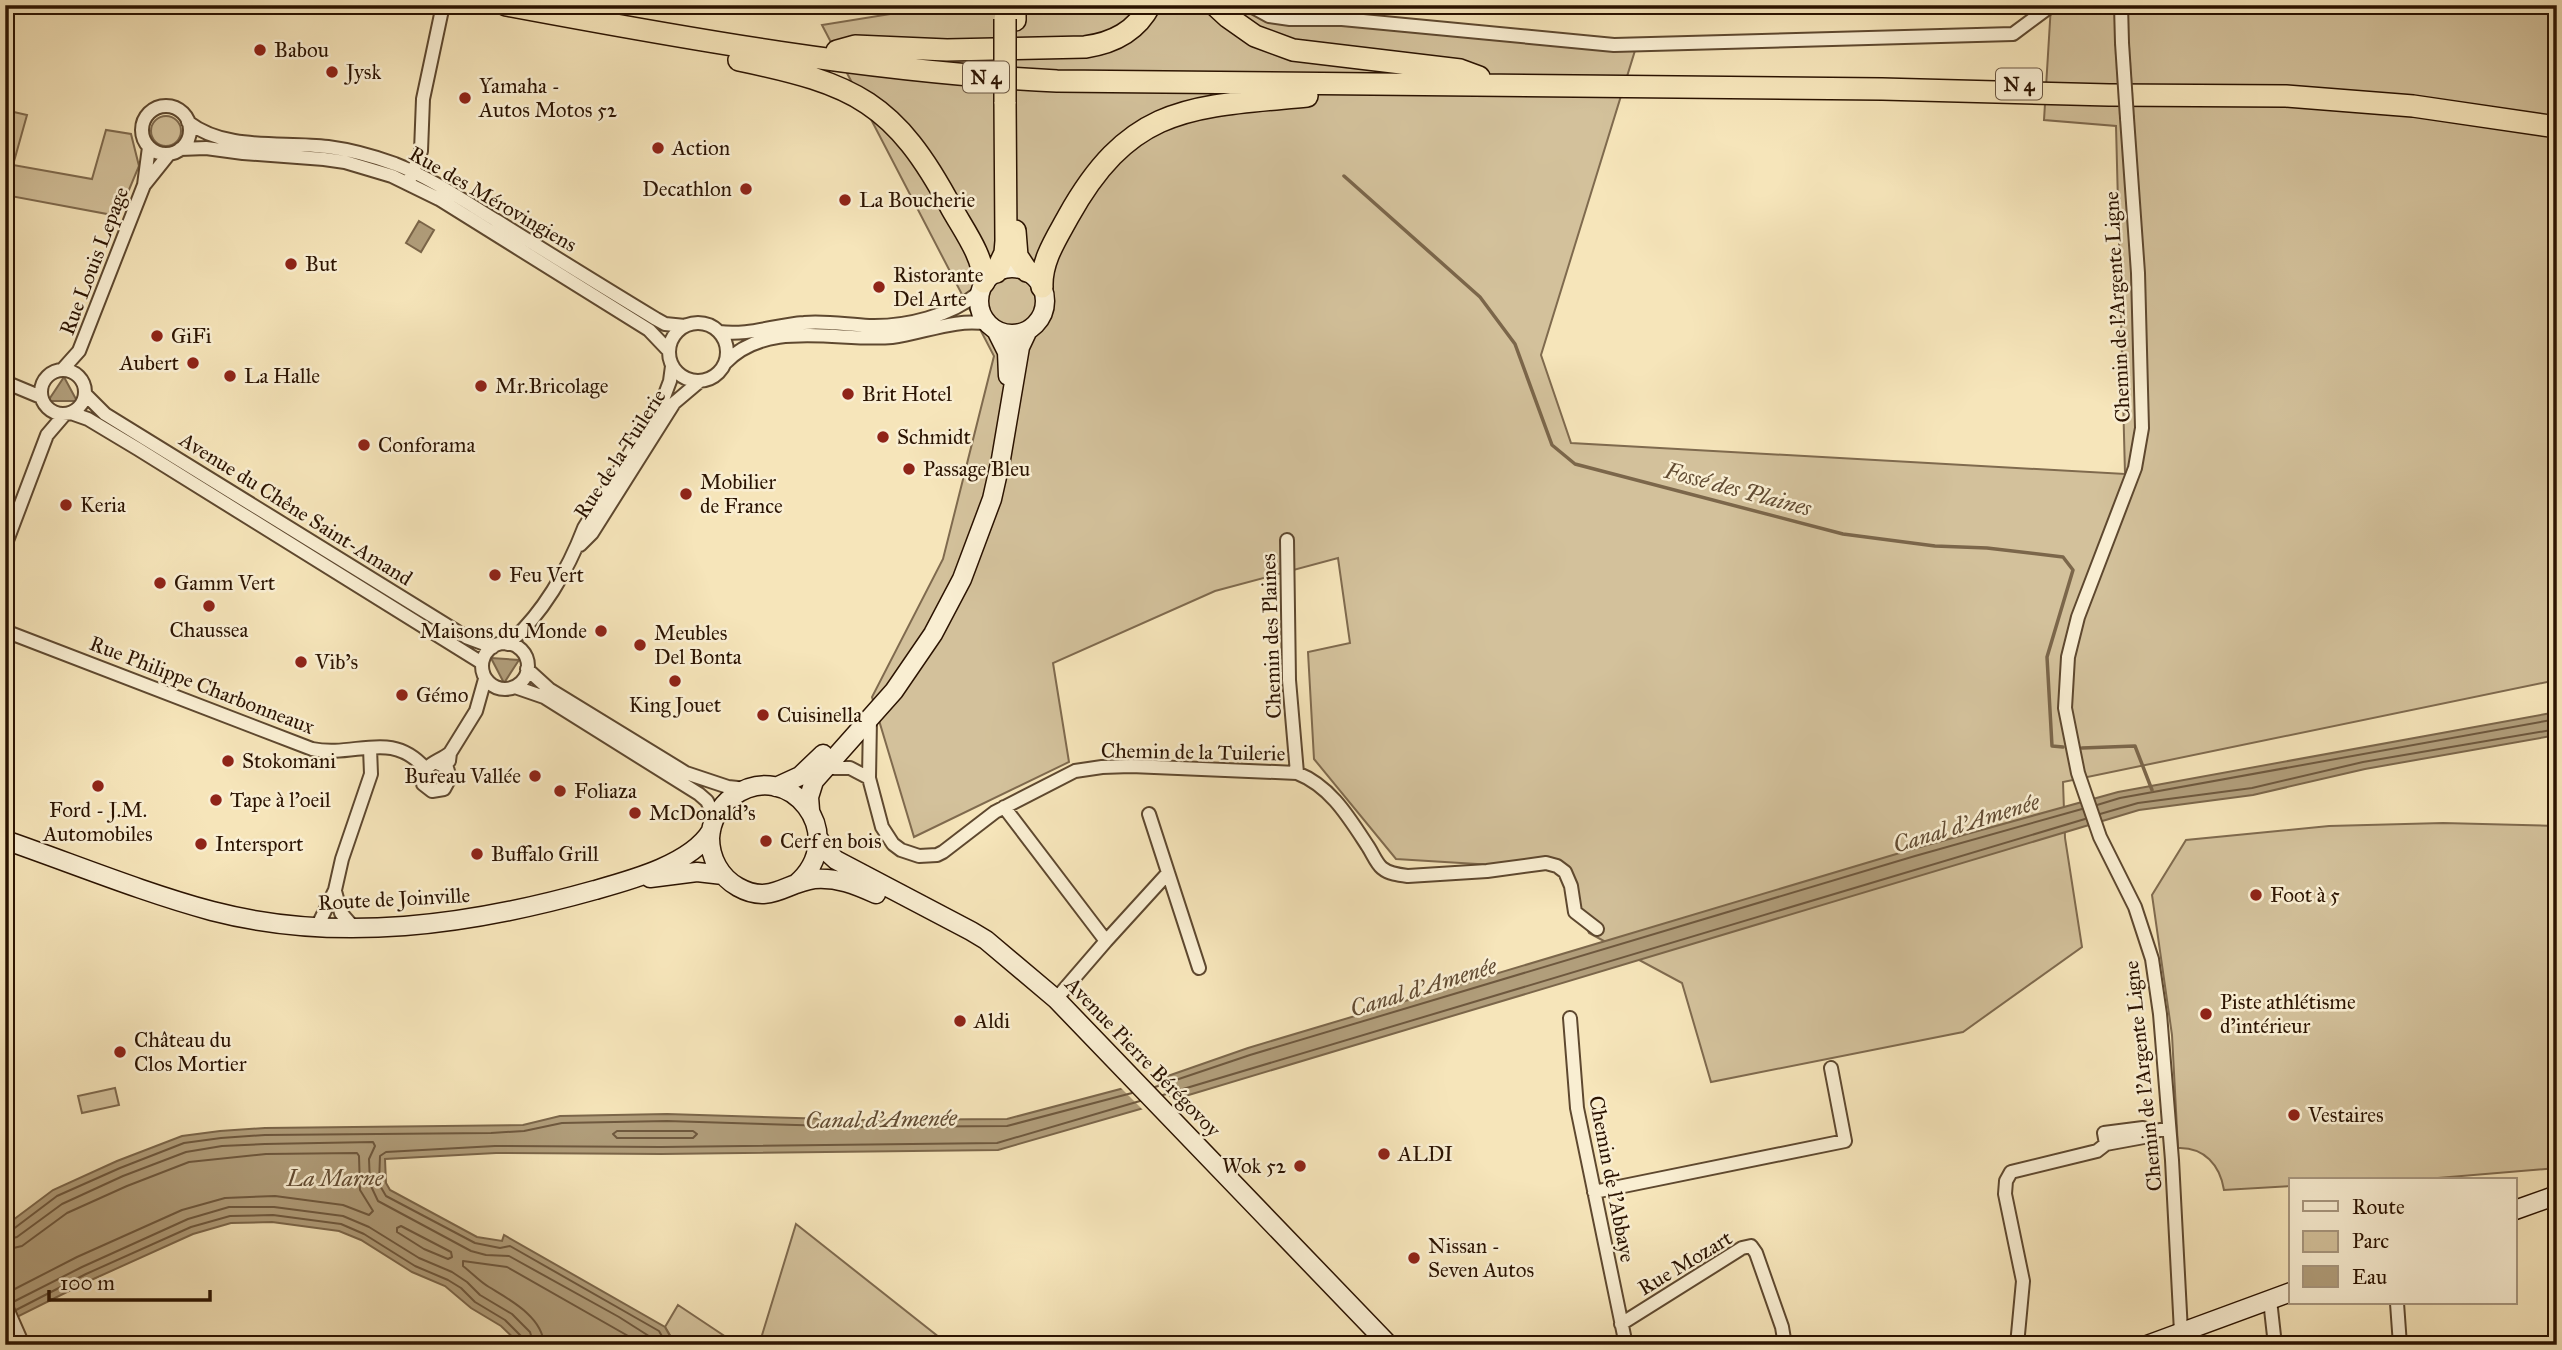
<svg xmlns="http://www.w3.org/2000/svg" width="2562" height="1350" font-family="'IM FELL Great Primer',serif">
<rect width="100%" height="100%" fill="#f6e5ba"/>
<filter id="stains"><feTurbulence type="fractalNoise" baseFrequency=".00286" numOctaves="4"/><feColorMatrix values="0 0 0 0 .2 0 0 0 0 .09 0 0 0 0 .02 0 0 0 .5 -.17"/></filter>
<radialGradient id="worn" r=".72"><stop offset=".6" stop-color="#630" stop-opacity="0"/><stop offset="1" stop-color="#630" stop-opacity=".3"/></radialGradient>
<path fill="#d3c19b" stroke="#7f6a4e" stroke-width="2" d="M946,5H1254L1637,44L1541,355L1571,443L2125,474L2116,126L2044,120L2051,5H2557V680L2063,782L2065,838L2082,947L1963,1032L1711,1082L1682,983L1589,933L1560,869L1396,859L1314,759L1308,652L1350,643L1338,558L1215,591L1053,663L1069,762L914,837L872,697L943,559L994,356L822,25Z
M5,110L27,115L13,165L92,179L106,130L131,134L139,166L118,216L5,195Z
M151 131a15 15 0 1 1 30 0a15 15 0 1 1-30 0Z
M2443,823L2557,826V1168L2414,1180H2291V1186L2224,1190C2220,1165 2204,1147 2178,1148L2172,1035L2152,895L2186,840L2329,826Z
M115,1088L119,1105L82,1113L78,1096Z
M796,1224L949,1345H759Z
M678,1305L738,1345H676L665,1327Z"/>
<path fill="#b19e7b" stroke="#7b664a" stroke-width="2" d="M419,221L434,230L421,252L406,243Z
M64,377L77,401H48Z
M491,658L519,660L504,683Z
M2557,712V735L2365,769L2253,795L2139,810L1182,1097L998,1150L661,1154L496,1153L385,1159L386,1183L390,1190L477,1237L502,1241L504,1235L665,1327L675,1345H521L501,1326L471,1308L445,1286L412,1272L361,1240L339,1231L272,1222L231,1223L193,1234L89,1281L5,1323V1226L53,1190L117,1161L182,1136L220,1131L265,1128L523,1125L560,1116L667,1114L864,1120L1007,1119L1162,1078L1248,1048L1913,849L2118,792Z"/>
<path fill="#f6e5ba" d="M1151,1077L1175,1103L1144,1111L1119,1086Z"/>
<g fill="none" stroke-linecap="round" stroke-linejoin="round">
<path stroke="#6e583e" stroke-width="2" d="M2097,805L2120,798L2557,719
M2100,814L2138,803L2252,788L2363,762L2557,729
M1155,1087L1250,1055L1915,856L2082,809
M1163,1095L2085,819
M617,1131H693L697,1134L693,1138H617L613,1134Z
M401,1226L451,1252L452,1257L448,1259L424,1249L397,1232V1228Z
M5,1231L12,1230L57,1196L120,1168L184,1143L221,1138L265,1135L491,1133L524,1131L562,1123L667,1121L864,1127L1007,1126L1132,1093
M5,1240L17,1237L62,1204L123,1176L186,1152L222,1146L265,1144L373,1142L375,1146L369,1159L370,1184L378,1201L471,1251L486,1255L509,1256L619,1317L652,1338L657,1345
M5,1250L22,1246L67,1213L127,1186L189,1162L266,1154L357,1153L359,1156L360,1190L373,1211L369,1215L343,1205L275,1196L225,1198L182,1210L77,1257L5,1294
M13,1302L82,1267L188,1219L229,1207H274L343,1216L369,1227L419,1258L452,1272L467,1282L480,1295L512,1314L530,1332L534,1345
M16,1310L86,1274L191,1227L230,1216L273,1215L341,1224L364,1234L415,1266L448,1280L461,1288L475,1302L505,1320L523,1338L525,1345
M544,1345C543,1317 510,1300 489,1287C480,1282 472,1273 463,1266V1261L507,1267L644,1345
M667,1345L659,1331L510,1246L500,1248L475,1243L386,1196L379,1184L380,1156L386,1152L495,1146L661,1147L997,1143L1140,1101"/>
<path stroke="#7b664a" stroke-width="3.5" d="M1344,176L1480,297L1515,344L1552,445L1575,464L1843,534L1935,546L1987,548L2063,557L2073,570L2047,657L2052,746L2063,747
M2082,748L2135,746L2152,790"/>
<defs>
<path id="minor" d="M926,5L945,7L958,5
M1249,5L1269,16L1290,19H1342L1614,45L2013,34L2052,5
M2121,5L2122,43
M142 130a24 24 0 1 1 48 0a24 24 0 1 1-48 0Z
M2127,118L2138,273L2142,428L2135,468L2078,617L2068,657L2065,708L2078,773L2100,837L2135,907L2152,959L2160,1014L2172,1160L2181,1332
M188,122C227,152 282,141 328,147C351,150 373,156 395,164C431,178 464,201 497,221C550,254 603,287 656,319L665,324L685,326
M180,149L206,148L243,153L324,159L345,162L392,176L439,199L649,330L669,351
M410,179L421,151L423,99L443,5
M145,184L169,154
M669 352a29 29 0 1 1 58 0a29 29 0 1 1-58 0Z
M719,332C749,336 774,325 804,323C826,321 847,325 869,326C907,327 950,316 980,292
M725,363C768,318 839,342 892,337C924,333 955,318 988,324
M41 392a22 22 0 1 1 44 0a22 22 0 1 1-44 0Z
M62,370L79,351L144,185L149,147
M5,382L41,397
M85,394L105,414L466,637L493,647
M71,413L88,419L138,449L482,663
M1287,540L1289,680L1297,773
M580,545L592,533L674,403L700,381
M5,546L47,435L65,414
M5,631L312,749C356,758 390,729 425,768
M482 666a23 23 0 1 1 46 0a23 23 0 1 1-46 0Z
M508,644C542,615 568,570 584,528L664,397L670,381L672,366
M527,669L549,689L686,773L728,787L747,789
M515,687L544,697L699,794L707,801L715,818
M870,719L869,778L882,827L893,844L901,850L919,856L937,855L943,852L995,812L1075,771L1102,767L1131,766L1297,773C1330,786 1348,816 1367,845C1372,852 1376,863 1382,868C1389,874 1399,875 1408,876L1487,871L1546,863L1557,866L1565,872L1571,886L1575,912L1597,929
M449,761L450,753L476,711L485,679
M437,763L447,768L450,778L444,789L432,791L423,784V772C429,763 441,760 450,753
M825,768H850L869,778
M1004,807L1106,941L1168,873
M1149,814L1199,968
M335,891L341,913L354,928
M317,927L335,890L342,859L371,774L370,748
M1056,999L1106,941
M1570,1018L1577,1108L1626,1345
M2106,1144L2104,1133L2143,1128L2151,1132
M1594,1192L1845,1141L1831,1068
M2270,1300L2275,1345
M2397,1303L2400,1345
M5,1304L23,1345
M1621,1324L1742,1248L1751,1246L1756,1253L1782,1327L1785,1345
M2017,1345L2023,1281L2005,1194L2006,1181L2011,1172L2097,1151L2106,1144L2144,1137L2151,1132L2169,1128"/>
<path id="secondary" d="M979 301a33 33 0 1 1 66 0a33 33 0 1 1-66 0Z
M996,330L1007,352L1008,376
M776,787L800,776L823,754
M810,810L809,797L814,781L894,691L933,634L962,579L992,499L1001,459L1020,347L1028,330
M819,839L826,851L836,860L971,931L986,940L1056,999L1389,1345
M5,840C74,864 142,892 212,911C339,944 471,925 595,890C631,880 691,864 711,831
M650,878L697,872L723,875
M796,884C852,836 789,755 732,797C719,807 711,822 710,838C710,858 720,877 738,887C770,905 785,883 814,879C837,877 856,885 876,894
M2515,1210L2557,1195
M2147,1345L2291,1292"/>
<path id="trunk" d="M506,5C688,39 871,72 1057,81L1882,89L2109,95L2286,96L2413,106L2557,127
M1215,5L1228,17L1255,36L1293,50L1460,70L1479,77
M1015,20V5
M837,51L855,46L947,50L1085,47C1113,43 1136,32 1150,5
M739,60C855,84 895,102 952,209C965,232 983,256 984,282
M1015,231L1017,256L1027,271
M996,272L1005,253L1006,241L1005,102
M1042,287C1041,261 1056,239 1068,217C1131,104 1191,107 1307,96"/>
</defs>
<use href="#minor" stroke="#5e482f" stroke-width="16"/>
<use href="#secondary" stroke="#2b1301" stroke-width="21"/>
<use href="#trunk" stroke="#2b1301" stroke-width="24"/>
<use href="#minor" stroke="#f9eed2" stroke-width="12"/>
<use href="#secondary" stroke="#f9eed2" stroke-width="18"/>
<use href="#trunk" stroke="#f6e5ba" stroke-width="21"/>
<defs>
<path id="minor-bridge" d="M2122,43L2127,118"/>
<path id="trunk-bridge" d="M1005,19V102"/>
</defs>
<use href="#minor-bridge" stroke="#5e482f" stroke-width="16" stroke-linecap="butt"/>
<use href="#trunk-bridge" stroke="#2b1301" stroke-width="24" stroke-linecap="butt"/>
<use href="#minor-bridge" stroke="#f9eed2" stroke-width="12"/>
<use href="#trunk-bridge" stroke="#f6e5ba" stroke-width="21"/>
</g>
<g fill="#8f2418" stroke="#f9eed2" stroke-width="2.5">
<circle cx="260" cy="50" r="7"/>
<circle cx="332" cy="72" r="7"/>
<circle cx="465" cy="98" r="7"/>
<circle cx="658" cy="148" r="7"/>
<circle cx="746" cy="189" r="7"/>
<circle cx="845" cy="200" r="7"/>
<circle cx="291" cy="264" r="7"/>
<circle cx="879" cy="287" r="7"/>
<circle cx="157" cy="336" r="7"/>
<circle cx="193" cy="363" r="7"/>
<circle cx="230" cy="376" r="7"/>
<circle cx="481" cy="386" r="7"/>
<circle cx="848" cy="394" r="7"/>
<circle cx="883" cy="437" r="7"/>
<circle cx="364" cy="445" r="7"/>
<circle cx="909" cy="469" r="7"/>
<circle cx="686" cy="494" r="7"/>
<circle cx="66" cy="505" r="7"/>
<circle cx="495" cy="575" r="7"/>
<circle cx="160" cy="583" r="7"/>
<circle cx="209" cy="606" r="7"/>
<circle cx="601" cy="631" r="7"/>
<circle cx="640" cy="645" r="7"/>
<circle cx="301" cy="662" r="7"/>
<circle cx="675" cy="681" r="7"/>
<circle cx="402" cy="695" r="7"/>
<circle cx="763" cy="715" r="7"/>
<circle cx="228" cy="761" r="7"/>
<circle cx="535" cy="776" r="7"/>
<circle cx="98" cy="786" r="7"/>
<circle cx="560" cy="791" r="7"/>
<circle cx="216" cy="800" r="7"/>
<circle cx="635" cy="813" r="7"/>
<circle cx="766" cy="841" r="7"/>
<circle cx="201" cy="844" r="7"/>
<circle cx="477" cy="854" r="7"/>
<circle cx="2256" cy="895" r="7"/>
<circle cx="2206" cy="1014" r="7"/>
<circle cx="960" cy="1021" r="7"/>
<circle cx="120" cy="1052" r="7"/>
<circle cx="2294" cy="1115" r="7"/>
<circle cx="1384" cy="1154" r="7"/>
<circle cx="1300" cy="1166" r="7"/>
<circle cx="1414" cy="1258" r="7"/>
</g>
<g text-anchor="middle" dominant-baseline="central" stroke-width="5" stroke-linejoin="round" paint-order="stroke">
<g fill="#f9eed2" stroke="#695540" stroke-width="2">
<rect x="963" y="61.5" width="46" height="31" rx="5"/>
<rect x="1996" y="68.5" width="46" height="31" rx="5"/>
</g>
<g font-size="19" font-weight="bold" fill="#2b1301">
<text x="986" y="77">N 4</text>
<text x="2019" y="84">N 4</text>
</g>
<g font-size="21" fill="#2b1301" stroke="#f9eed2" text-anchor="start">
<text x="274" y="50">Babou</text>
<text x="346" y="72">Jysk</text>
<text x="479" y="86">Yamaha -<tspan x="479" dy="24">Autos Motos 52</tspan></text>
<text x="672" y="148">Action</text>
<text x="732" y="189" text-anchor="end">Decathlon</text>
<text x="859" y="200">La Boucherie</text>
<text x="305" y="264">But</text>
<text x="893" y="275">Ristorante<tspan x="893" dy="24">Del Arte</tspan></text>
<text x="171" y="336">GiFi</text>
<text x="179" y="363" text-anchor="end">Aubert</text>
<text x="244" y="376">La Halle</text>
<text x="495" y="386">Mr.Bricolage</text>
<text x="862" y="394">Brit Hotel</text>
<text x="897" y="437">Schmidt</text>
<text x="378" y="445">Conforama</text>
<text x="923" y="469">Passage Bleu</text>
<text x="700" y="482">Mobilier<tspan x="700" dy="24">de France</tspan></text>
<text x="80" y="505">Keria</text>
<text x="509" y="575">Feu Vert</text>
<text x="174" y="583">Gamm Vert</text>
<text x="209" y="630" text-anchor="middle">Chaussea</text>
<text x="587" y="631" text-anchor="end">Maisons du Monde</text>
<text x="654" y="633">Meubles<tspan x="654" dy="24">Del Bonta</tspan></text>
<text x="315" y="662">Vib's</text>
<text x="416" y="695">Gémo</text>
<text x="675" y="705" text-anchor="middle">King Jouet</text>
<text x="777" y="715">Cuisinella</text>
<text x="242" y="761">Stokomani</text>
<text x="521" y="776" text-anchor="end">Bureau Vallée</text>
<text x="574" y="791">Foliaza</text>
<text x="230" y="800">Tape à l'oeil</text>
<text x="98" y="810" text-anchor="middle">Ford - J.M.<tspan x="98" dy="24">Automobiles</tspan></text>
<text x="649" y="813">McDonald's</text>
<text x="780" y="841">Cerf en bois</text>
<text x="215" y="844">Intersport</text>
<text x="491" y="854">Buffalo Grill</text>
<text x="2270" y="895">Foot à 5</text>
<text x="2220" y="1002">Piste athlétisme<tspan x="2220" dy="24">d'intérieur</tspan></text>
<text x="974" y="1021">Aldi</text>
<text x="134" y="1040">Château du<tspan x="134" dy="24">Clos Mortier</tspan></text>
<text x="2308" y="1115">Vestaires</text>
<text x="1398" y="1154">ALDI</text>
<text x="1286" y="1166" text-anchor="end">Wok 52</text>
<text x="1428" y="1246">Nissan -<tspan x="1428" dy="24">Seven Autos</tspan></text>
</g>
<g font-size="21" fill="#2b1301" stroke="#f9eed2">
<text transform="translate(493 199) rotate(30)">Rue des Mérovingiens</text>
<text transform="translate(94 261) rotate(-69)">Rue Louis Lepage</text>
<text transform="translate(2117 307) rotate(-93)">Chemin de l'Argente Ligne</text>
<text transform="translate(620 454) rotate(-57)">Rue de la Tuilerie</text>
<text transform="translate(296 509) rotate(32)">Avenue du Chêne Saint-Amand</text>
<text transform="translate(1271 636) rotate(-92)">Chemin des Plaines</text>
<text transform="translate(202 685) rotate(21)">Rue Philippe Charbonneaux</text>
<text transform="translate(1193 752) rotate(1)">Chemin de la Tuilerie</text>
<text transform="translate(394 899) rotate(-3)">Route de Joinville</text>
<text transform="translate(1143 1057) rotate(46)">Avenue Pierre Bérégovoy</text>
<text transform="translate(2143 1076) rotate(-96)">Chemin de l'Argente Ligne</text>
<text transform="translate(1612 1179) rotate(79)">Chemin de l'Abbaye</text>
<text transform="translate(1685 1263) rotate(-31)">Rue Mozart</text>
</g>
<g font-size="23" font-style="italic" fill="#614b32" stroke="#f9eed2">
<text transform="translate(1738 489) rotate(15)">Fossé des Plaines</text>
<text transform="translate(1966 823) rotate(-17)">Canal d'Amenée</text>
<text transform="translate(1423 987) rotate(-17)">Canal d'Amenée</text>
<text transform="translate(881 1119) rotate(-1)">Canal d'Amenée</text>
<text x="335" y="1178">La Marne</text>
</g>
</g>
<rect width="2562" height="1350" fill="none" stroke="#f6e5ba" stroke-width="28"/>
<rect x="7" y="7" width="2548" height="1336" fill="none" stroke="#2b1301" stroke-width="3.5"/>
<rect x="14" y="14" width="2534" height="1322" fill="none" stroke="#2b1301" stroke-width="2"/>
<rect x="2289" y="1178" width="228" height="126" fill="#f9eed2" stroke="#a7967e" stroke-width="2"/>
<rect x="2303" y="1201" width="35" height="10" fill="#f9eed2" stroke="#a7967e" stroke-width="2"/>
<text x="2352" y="1214" font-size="21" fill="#2b1301">Route</text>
<rect x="2303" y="1231" width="35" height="21" fill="#d3c19b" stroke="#a7967e" stroke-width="2"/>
<text x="2352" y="1248" font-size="21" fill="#2b1301">Parc</text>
<rect x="2303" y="1266" width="35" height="21" fill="#b19e7b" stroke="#a7967e" stroke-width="2"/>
<text x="2352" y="1284" font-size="21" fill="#2b1301">Eau</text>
<path d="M49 1290v10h161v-10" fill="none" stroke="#2b1301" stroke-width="3.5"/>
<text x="60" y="1290" font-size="21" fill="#2b1301" stroke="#f9eed2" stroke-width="5" paint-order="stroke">100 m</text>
<rect width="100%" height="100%" filter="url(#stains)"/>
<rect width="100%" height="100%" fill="url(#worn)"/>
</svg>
